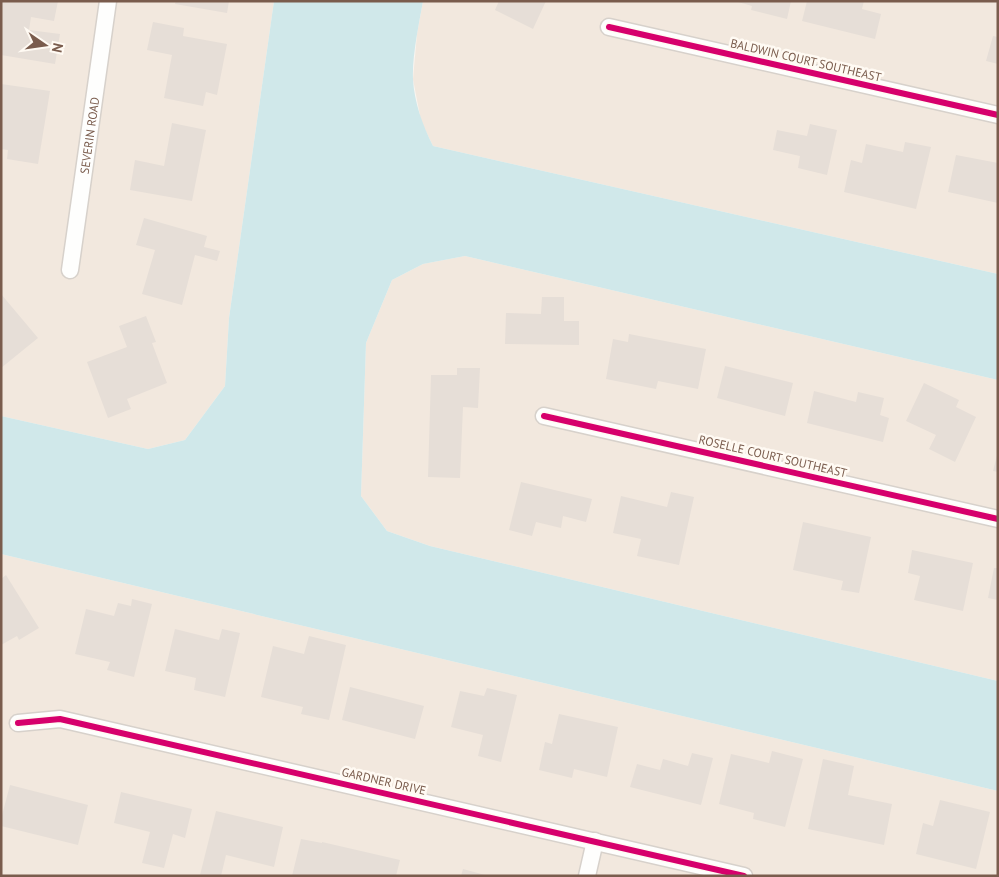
<svg xmlns="http://www.w3.org/2000/svg" width="999" height="877" font-family="'PT Sans',sans-serif">
<rect width="100%" height="100%" fill="#f9f5f0"/>
<path fill="#f2e8de" d="M1,1H274L229,318L225,386L185,440L148,449L1,416Z
M423,1H998V274L433,146L421,121L413,79L417,34Z
M465,256L998,380V681L430,546L387,531L361,496L366,343L392,280L423,264Z
M1,554L998,791V876H1Z"/>
<path fill="#d0e8ea" d="M274,1H423C419,24 412,56 413,79C414,102 423,126 433,146L998,274V380L465,256L423,264L392,280L366,343L361,496L387,531L430,546L998,681V791L1,554V416L148,449L185,440L225,386L229,318Z"/>
<path fill="#e6ded7" d="M1,1H58L54,21L31,17L29,30L60,34L55,64L1,55Z
M176,1H229L227,13L175,4Z
M499,1H546L533,29L495,10Z
M735,1H791L787,19L751,10L752,6Z
M807,1H864L862,9L881,14L875,39L802,21Z
M153,22L184,28L183,36L227,44L217,95L206,92L203,106L164,98L172,55L147,50Z
M993,36L998,37V64L986,61Z
M1,84L50,91L38,164L7,159L8,150L1,149Z
M172,123L206,130L192,201L130,190L135,160L164,166Z
M810,124L837,130L827,175L798,168L800,156L773,150L777,130L807,136Z
M905,142L931,147L916,209L844,192L851,160L862,163L866,144L903,152Z
M956,155L998,163V203L948,192Z
M144,218L207,236L204,247L220,251L217,261L195,255L182,305L142,294L155,250L136,245Z
M1,294L38,338L1,368Z
M542,297H564V321H579V345L505,344L506,313L541,314Z
M146,316L156,342L152,343L167,383L127,399L131,409L108,418L87,362L127,347L119,326Z
M629,334L706,349L698,389L658,381L656,389L606,379L613,339L628,342Z
M725,366L793,383L785,416L717,398Z
M457,368H480L478,408L463,407L460,478L428,477L431,375H457Z
M924,383L959,400L956,407L976,417L955,462L929,449L936,435L906,421Z
M814,391L856,402L858,392L884,398L880,415L889,418L883,442L807,423Z
M997,455H998V472L993,471Z
M521,482L592,499L586,522L563,516L561,528L536,522L532,536L509,530Z
M671,492L694,497L679,565L637,556L641,539L613,533L621,496L667,507Z
M803,522L871,537L859,593L841,590L843,581L793,570Z
M912,550L973,563L963,611L914,600L920,576L908,573Z
M994,568H998V600L988,598Z
M6,575L39,628L19,640L17,636L1,645V579Z
M132,599L152,604L134,677L107,670L110,662L75,654L86,609L114,616L118,603L131,606Z
M175,629L219,640L222,629L240,633L225,697L194,690L196,678L165,671Z
M309,636L346,645L329,720L301,714L303,707L261,697L273,646L304,654Z
M350,687L424,706L415,739L342,720Z
M487,688L517,695L501,762L478,756L483,735L451,727L460,691L484,696Z
M559,714L618,727L607,777L574,769L572,778L539,770L545,742L552,744Z
M772,751L803,759L785,827L753,819L754,813L719,804L731,754L769,763Z
M692,753L713,758L701,805L630,787L637,764L660,770L663,759L688,766Z
M823,759L854,766L848,795L892,804L884,845L808,829Z
M10,785L88,805L78,845L1,826V819Z
M121,792L192,809L185,838L173,834L164,868L142,863L150,832L114,823Z
M940,800L990,812L976,869L916,854L923,823L933,826Z
M216,811L283,827L274,867L226,855L221,876L200,875Z
M301,839L322,843V842L400,860L396,876H292Z
M463,869L485,875V876H461Z"/>
<g fill="none" stroke-linecap="round" stroke-linejoin="round">
<defs>
<g id="minor">
<path d="M609,27L998,115"/>
<path id="s1" d="M70,270L108,1"/>
<path d="M544,416L998,519"/>
<path d="M18,723L60,719L744,876"/>
<path d="M587,876L595,841"/>
</g>
</defs>
<use href="#minor" stroke="#d7d1cb" stroke-width="19"/>
<use href="#minor" stroke="#fefefd" stroke-width="16"/>
<defs>
<path id="cycleway" d="M609,27L998,115
M544,416L998,519
M18,723L60,719L744,876"/>
</defs>
<use href="#cycleway" stroke="#fffaf3" stroke-width="9"/>
<use href="#cycleway" stroke="#d6006c" stroke-width="6"/>
</g>
<g text-anchor="middle" dominant-baseline="central" stroke-width="5" stroke-linejoin="round" paint-order="stroke">
<g font-size="12" fill="#7a5c4d" stroke="#fffaf3">
<text transform="translate(806 60) rotate(13)">BALDWIN COURT SOUTHEAST</text>
<text stroke="none"><textPath href="#s1" startOffset="136">SEVERIN ROAD</textPath></text>
<text transform="translate(773 456) rotate(13)">ROSELLE COURT SOUTHEAST</text>
<text transform="translate(384 781) rotate(13)">GARDNER DRIVE</text>
</g>
</g>
<rect width="999" height="877" fill="none" stroke="#7a5c4d" stroke-width="5"/>
<g transform="translate(45 45) rotate(103)" stroke="#fffaf3" stroke-width="4" paint-order="stroke">
<path d="M0-4L9 19L0 12L-9 19Z" fill="#7a5c4d"/>
<text y="-8" font-size="14" font-weight="bold" text-anchor="middle" fill="#7a5c4d">N</text>
</g>
</svg>
